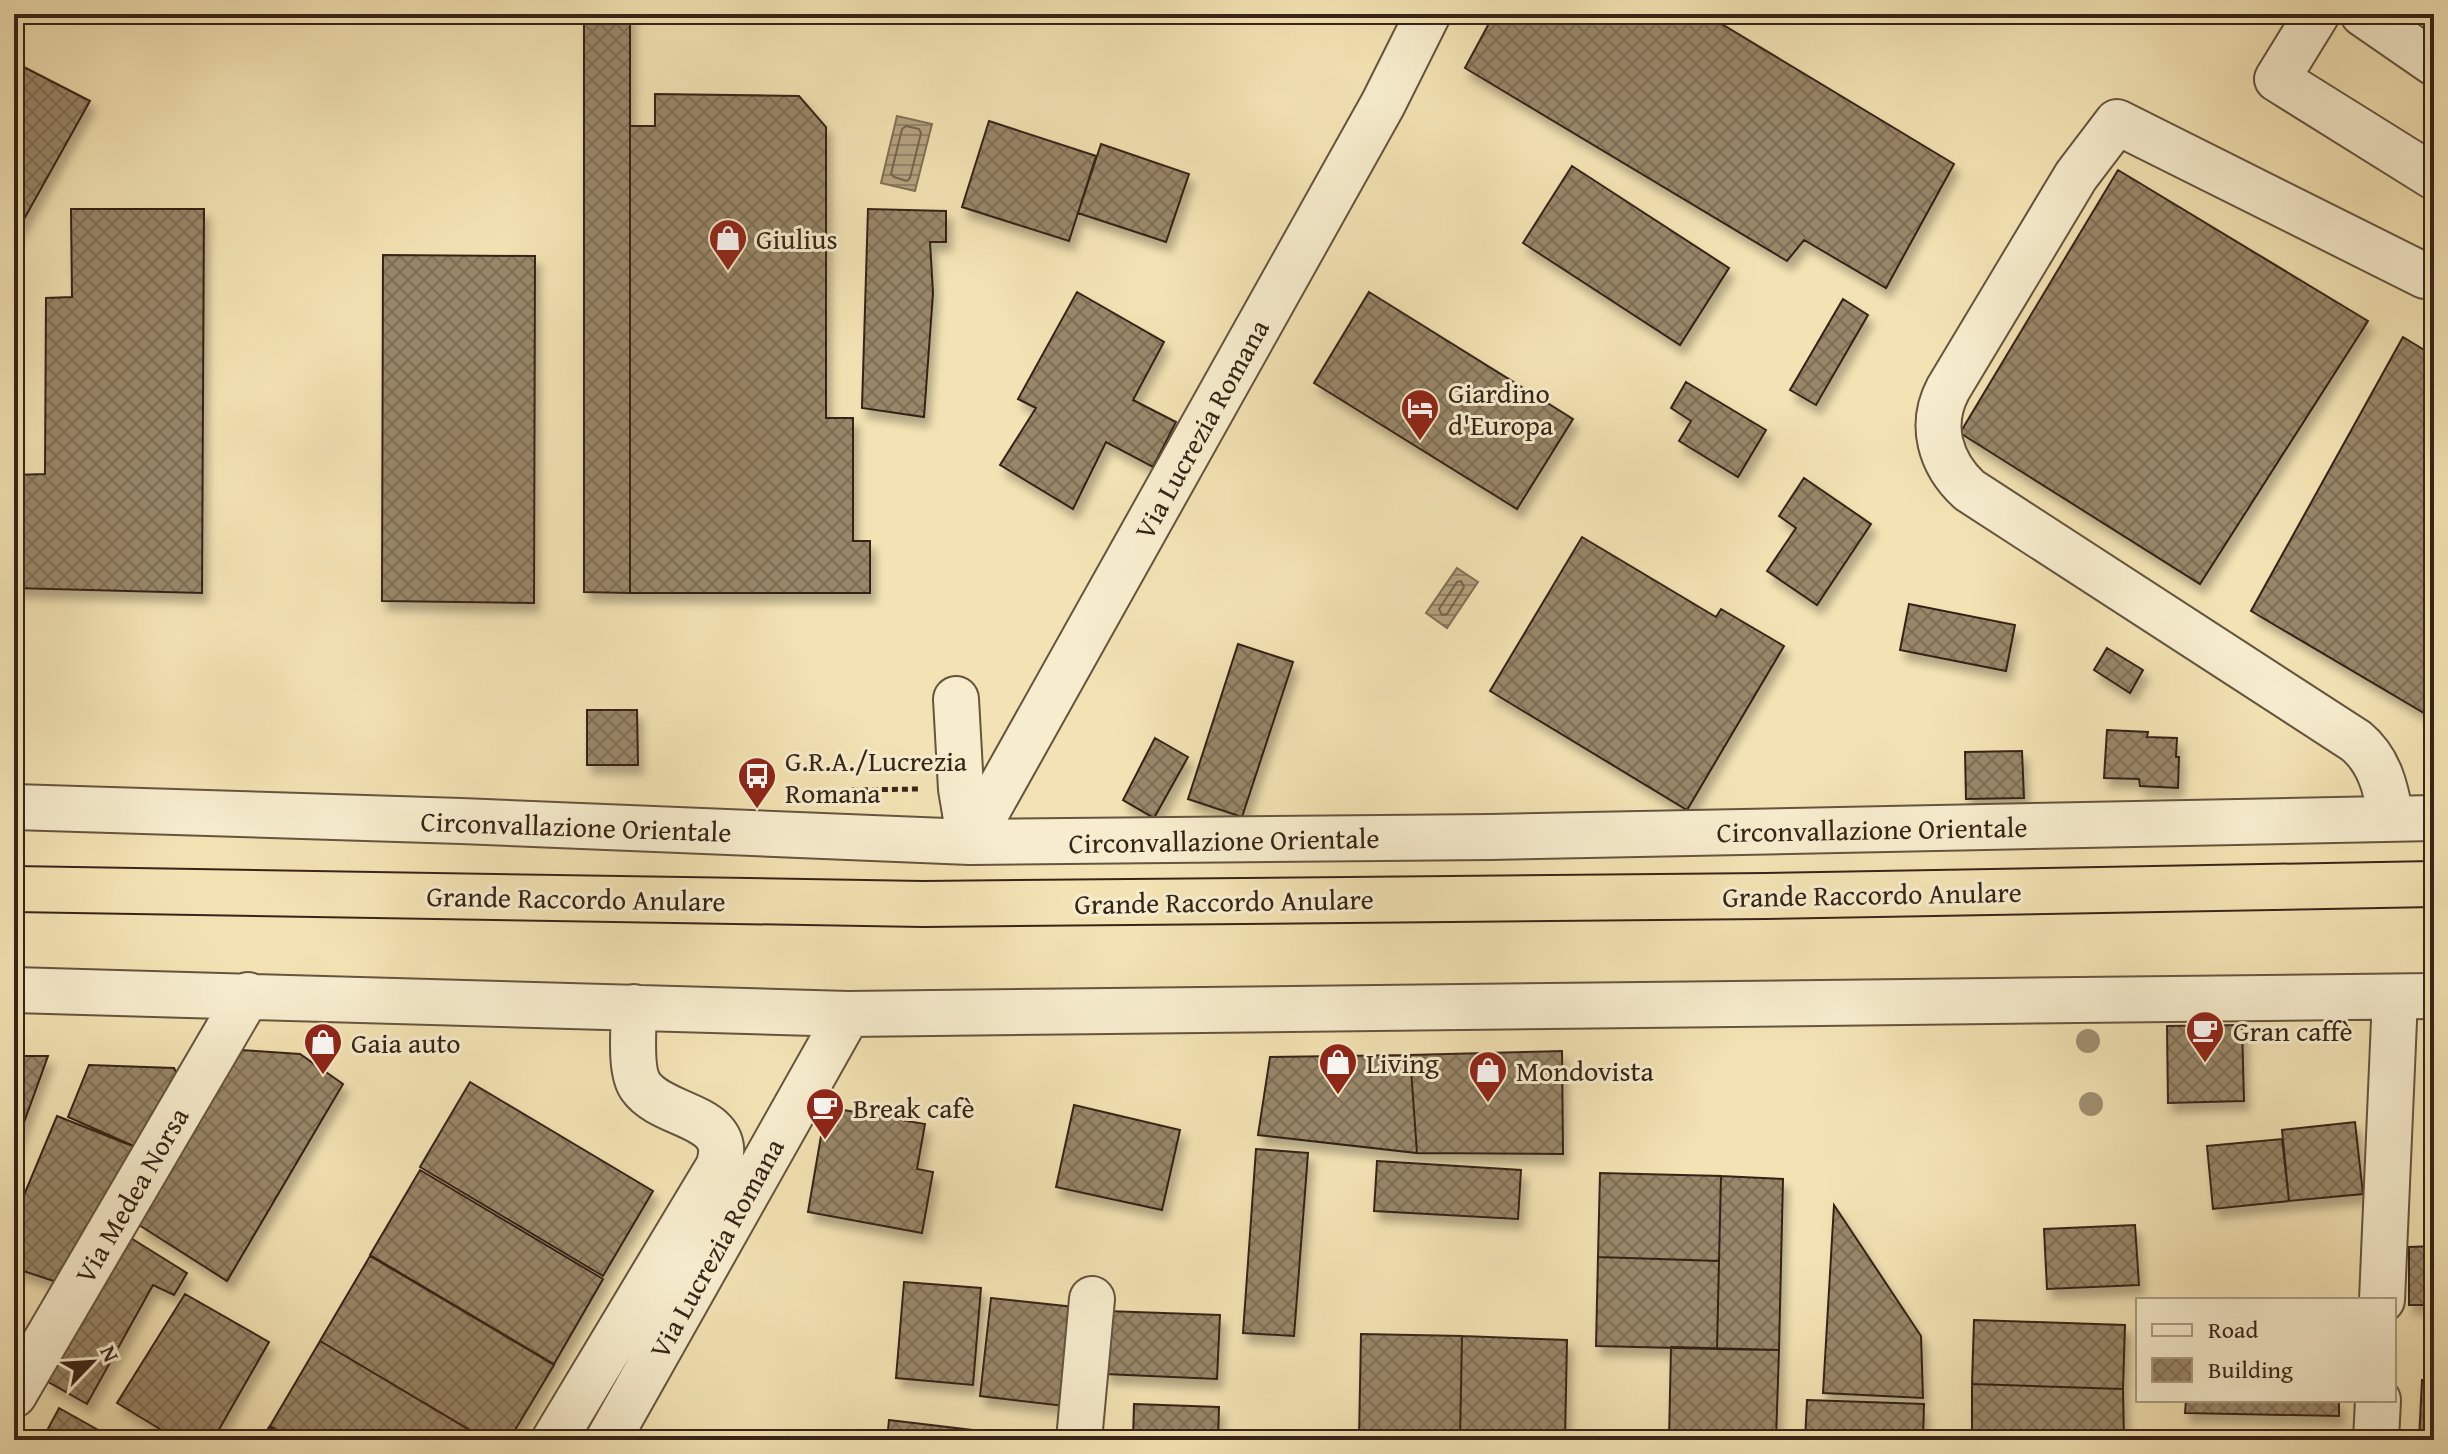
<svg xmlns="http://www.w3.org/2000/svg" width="2448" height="1454" font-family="'Gentium Book Plus',serif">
<defs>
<pattern id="water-rules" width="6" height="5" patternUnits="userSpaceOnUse" patternTransform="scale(2)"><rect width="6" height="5" fill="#b3a27f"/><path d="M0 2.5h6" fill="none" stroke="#928467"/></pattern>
<pattern id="building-cross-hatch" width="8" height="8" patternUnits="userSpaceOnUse" patternTransform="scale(2)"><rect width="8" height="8" fill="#988769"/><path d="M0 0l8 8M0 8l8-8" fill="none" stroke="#7d6e55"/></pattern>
<filter id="shadow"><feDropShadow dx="5" dy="9" stdDeviation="4" flood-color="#0004"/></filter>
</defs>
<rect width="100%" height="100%" fill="#f3e3b4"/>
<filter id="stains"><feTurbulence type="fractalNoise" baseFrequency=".0025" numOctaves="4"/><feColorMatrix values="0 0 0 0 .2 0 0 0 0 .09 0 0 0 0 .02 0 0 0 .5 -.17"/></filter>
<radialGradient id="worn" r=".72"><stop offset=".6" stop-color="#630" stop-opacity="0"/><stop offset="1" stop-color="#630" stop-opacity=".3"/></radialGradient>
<path fill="url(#water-rules)" stroke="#817055" stroke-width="2" d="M897,116L932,124L915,191L881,183Z
M1457,568L1478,582L1447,628L1426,613Z"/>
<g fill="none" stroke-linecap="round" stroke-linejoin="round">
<path stroke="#74634b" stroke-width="2" d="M906,126L919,129L921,133L910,178L907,181L894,177L891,174L902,129Z
M1461,581L1464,587L1447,614L1442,615L1439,609L1457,582Z"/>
</g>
<path fill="url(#building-cross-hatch)" stroke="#362417" stroke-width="2" filter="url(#shadow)" d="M584,14H630V593L584,592Z
M1494,14H1705L1954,164L1886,288L1804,240L1787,261L1465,68Z
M18,64L90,101L14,237V70Z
M655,94L799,96L826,127V418H853V541H870V593H630V126H655Z
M989,121L1096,156L1069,241L962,207Z
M1101,144L1189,174L1166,242L1078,213Z
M1572,166L1729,268L1680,345L1523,243Z
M2118,170L2368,321L2200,584L1960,433Z
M71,209H204L202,593L14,588V475L45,474L46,298L72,297Z
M868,209L946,211V242H930L933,293L924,417L862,408Z
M383,255L535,256L534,603L382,601Z
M1077,292L1164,342L1133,400L1176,422L1153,467L1106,442L1073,509L1000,465L1036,408L1018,399Z
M1369,292L1573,419L1517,509L1314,383Z
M1843,299L1868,315L1816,405L1790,390Z
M2403,337L2434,356V719L2251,611Z
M1686,382L1766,430L1738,477L1679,441L1691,421L1671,408Z
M1804,478L1871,524L1817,605L1767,571L1796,528L1779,516Z
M1582,537L1716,617L1721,609L1784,646L1687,810L1490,691Z
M1909,604L2015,625L2006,671L1900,650Z
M1238,644L1293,662L1242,817L1188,799Z
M2107,648L2143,670L2130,693L2094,670Z
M587,710H637L638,765H587Z
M2107,730L2148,732L2147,737L2177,738L2176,757H2179L2178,788L2140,786L2139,779L2104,778Z
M1155,738L1188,757L1154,818L1123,800Z
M2022,751L2024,798L1966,799L1965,752Z
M2242,1025L2244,1101L2168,1103L2167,1026Z
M241,1050L300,1054L343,1084L227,1281L139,1225Z
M1562,1051L1563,1154L1417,1153L1410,1055Z
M1410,1055L1417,1153L1258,1135L1270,1057Z
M14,1056H48L14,1150Z
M89,1065L174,1068L183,1085L145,1151L68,1117Z
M470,1082L653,1191L603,1276L420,1167Z
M1074,1105L1180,1130L1162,1210L1056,1187Z
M826,1107L925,1124L917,1169L933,1172L922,1233L808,1212Z
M57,1116L145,1151L69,1286L14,1268V1219Z
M2355,1122L2363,1194L2289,1201L2282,1130Z
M2282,1139L2289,1201L2213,1209L2207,1146Z
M1256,1149L1308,1153L1294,1336L1243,1333Z
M1377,1161L1521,1170L1518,1219L1374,1211Z
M420,1170L603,1279L554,1364L370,1255Z
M1600,1173L1721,1176L1719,1261L1598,1257Z
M1721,1176L1783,1179L1779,1350L1717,1349Z
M1834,1205L1921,1336L1923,1398L1823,1393Z
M2135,1225L2139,1285L2047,1289L2044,1229Z
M126,1235L187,1273L174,1295L153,1285L87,1404L45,1380Z
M2434,1246V1305H2409V1247Z
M370,1256L554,1365L509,1440H487L320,1341Z
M1598,1257L1719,1261L1717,1349L1596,1346Z
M904,1282L981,1288L973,1385L896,1378Z
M185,1294L269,1342L213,1440H178L117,1403Z
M991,1298L1074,1307L1064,1406L980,1396Z
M1106,1311L1220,1315L1217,1379L1105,1374Z
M14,1316L22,1317L14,1360Z
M1974,1320L2125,1325L2123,1389L1972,1384Z
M1361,1334L1462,1336L1460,1440H1359Z
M1462,1336L1567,1340L1565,1440H1460Z
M320,1341L486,1440H294L270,1426Z
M1671,1347L1779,1350L1776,1440H1669Z
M2422,1380H2434V1440H2419Z
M1972,1384L2123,1389L2124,1440H1972Z
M1807,1400L1924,1404L1923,1440H1805Z
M2186,1400H2339V1416L2185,1413Z
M1134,1404L1219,1407L1218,1440H1133Z
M59,1408L116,1440H42Z
M889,1420L972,1430L971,1440H887Z
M269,1427L291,1440H262Z
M983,1434L1048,1440H983Z"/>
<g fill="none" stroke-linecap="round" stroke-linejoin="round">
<defs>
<path id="minor" d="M2317,14L2277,79L2434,177
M2363,14L2434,63
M956,699L961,789L970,842
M14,807L461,821L970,842L1490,837L2434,818
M2391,818C2386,789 2380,761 2356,741L1969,490C1940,463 1929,425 1948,389L2076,176L2117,122L2425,276
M970,842L1383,104L1428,14
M14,990L848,1014L2434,996
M2382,1300L2395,997
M14,1395L248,995
M554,1440L718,1167C737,1114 664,1119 641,1087C629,1071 634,1027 634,1007
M608,1440L848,1014
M1079,1440L1092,1299
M2376,1440L2378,1400"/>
<path id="highway" d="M14,889L923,904L1766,896L2434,884"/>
</defs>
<use href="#minor" stroke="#65543e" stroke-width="48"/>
<use href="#highway" stroke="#362417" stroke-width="48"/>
<path stroke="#362417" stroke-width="5" stroke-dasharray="6 4" stroke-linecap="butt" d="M848,797L849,790L919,789"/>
<use href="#minor" stroke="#f7edce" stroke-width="44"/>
<use href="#highway" stroke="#f3e3b4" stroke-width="44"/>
</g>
<g fill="#a09070">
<circle cx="2088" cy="1041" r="12"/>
<circle cx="2091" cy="1104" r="12"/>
</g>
<defs>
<symbol id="shop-pin" viewBox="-11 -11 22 30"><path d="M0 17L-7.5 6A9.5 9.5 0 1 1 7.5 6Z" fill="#8f2418" stroke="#f7edce"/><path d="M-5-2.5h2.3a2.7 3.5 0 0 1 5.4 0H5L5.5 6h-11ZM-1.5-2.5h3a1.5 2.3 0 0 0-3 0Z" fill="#fff"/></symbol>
<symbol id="hotel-pin" viewBox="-11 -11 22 30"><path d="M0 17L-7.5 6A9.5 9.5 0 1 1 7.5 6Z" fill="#8f2418" stroke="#f7edce"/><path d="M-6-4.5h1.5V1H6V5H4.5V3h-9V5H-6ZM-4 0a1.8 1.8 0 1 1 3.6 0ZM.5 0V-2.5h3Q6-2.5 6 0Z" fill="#fff"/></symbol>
<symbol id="bus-pin" viewBox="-11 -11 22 30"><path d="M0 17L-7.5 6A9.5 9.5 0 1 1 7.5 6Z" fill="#8f2418" stroke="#f7edce"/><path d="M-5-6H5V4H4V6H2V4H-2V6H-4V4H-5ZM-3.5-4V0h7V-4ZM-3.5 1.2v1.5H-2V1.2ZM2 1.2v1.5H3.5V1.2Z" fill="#fff"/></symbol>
<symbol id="cafe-pin" viewBox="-11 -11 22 30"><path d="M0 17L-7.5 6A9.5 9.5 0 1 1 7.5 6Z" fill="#8f2418" stroke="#f7edce"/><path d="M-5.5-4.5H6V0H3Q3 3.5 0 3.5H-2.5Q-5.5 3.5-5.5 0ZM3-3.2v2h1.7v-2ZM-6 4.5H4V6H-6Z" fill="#fff"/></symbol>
</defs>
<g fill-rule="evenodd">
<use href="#shop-pin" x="706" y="216" width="44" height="60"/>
<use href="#hotel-pin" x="1398" y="386" width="44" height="60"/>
<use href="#bus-pin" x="735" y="754" width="44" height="60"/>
<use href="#cafe-pin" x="2183" y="1008" width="44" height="60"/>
<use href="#shop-pin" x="301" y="1020" width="44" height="60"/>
<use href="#shop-pin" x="1316" y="1040" width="44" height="60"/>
<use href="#shop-pin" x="1466" y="1048" width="44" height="60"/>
<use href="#cafe-pin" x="803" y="1085" width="44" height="60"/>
</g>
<g text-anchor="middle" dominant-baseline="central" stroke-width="6" stroke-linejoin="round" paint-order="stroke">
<g font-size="28" fill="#362417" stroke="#f7edce" text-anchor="start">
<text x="756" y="238">Giulius</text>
<text x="1448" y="392">Giardino<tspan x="1448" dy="32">d'Europa</tspan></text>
<text x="785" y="760">G.R.A./Lucrezia<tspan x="785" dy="32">Romana</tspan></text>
<text x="2233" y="1030">Gran caffè</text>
<text x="351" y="1042">Gaia auto</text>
<text x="1366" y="1062">Living</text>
<text x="1516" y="1070">Mondovista</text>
<text x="853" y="1107">Break cafè</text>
</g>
<g font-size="28" fill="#362417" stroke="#f7edce">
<text transform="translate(1201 429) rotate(-61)">Via Lucrezia Romana</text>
<text transform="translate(576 826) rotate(2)">Circonvallazione Orientale</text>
<text transform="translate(1872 829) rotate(-1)">Circonvallazione Orientale</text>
<text transform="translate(1224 840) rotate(-1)">Circonvallazione Orientale</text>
<text transform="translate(1872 894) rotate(-1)">Grande Raccordo Anulare</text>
<text transform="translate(576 898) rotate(1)">Grande Raccordo Anulare</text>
<text transform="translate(1224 901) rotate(-1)">Grande Raccordo Anulare</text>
<text transform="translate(131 1195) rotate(-60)">Via Medea Norsa</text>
<text transform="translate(716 1248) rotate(-61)">Via Lucrezia Romana</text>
</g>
</g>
<rect width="2448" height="1454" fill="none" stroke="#f3e3b4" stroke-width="48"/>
<rect x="16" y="16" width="2416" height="1422" fill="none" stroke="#362417" stroke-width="4"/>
<rect x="24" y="24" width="2400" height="1406" fill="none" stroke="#362417" stroke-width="2"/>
<rect x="2136" y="1298" width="260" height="104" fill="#f7edce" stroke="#aa9d85" stroke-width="2"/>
<rect x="2152" y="1324" width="40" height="12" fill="#f7edce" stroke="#aa9d85" stroke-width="2"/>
<text x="2208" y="1338" font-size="24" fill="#362417">Road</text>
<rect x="2152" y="1358" width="40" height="24" fill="url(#building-cross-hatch)" stroke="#aa9d85" stroke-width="2"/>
<text x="2208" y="1378" font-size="24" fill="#362417">Building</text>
<g transform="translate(92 1362) rotate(65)" stroke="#f7edce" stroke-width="6" paint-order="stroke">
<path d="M0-6L14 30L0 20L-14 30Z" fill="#362417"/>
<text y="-12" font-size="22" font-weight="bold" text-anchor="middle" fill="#362417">N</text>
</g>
<rect width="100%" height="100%" filter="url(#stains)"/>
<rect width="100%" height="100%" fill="url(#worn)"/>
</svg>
